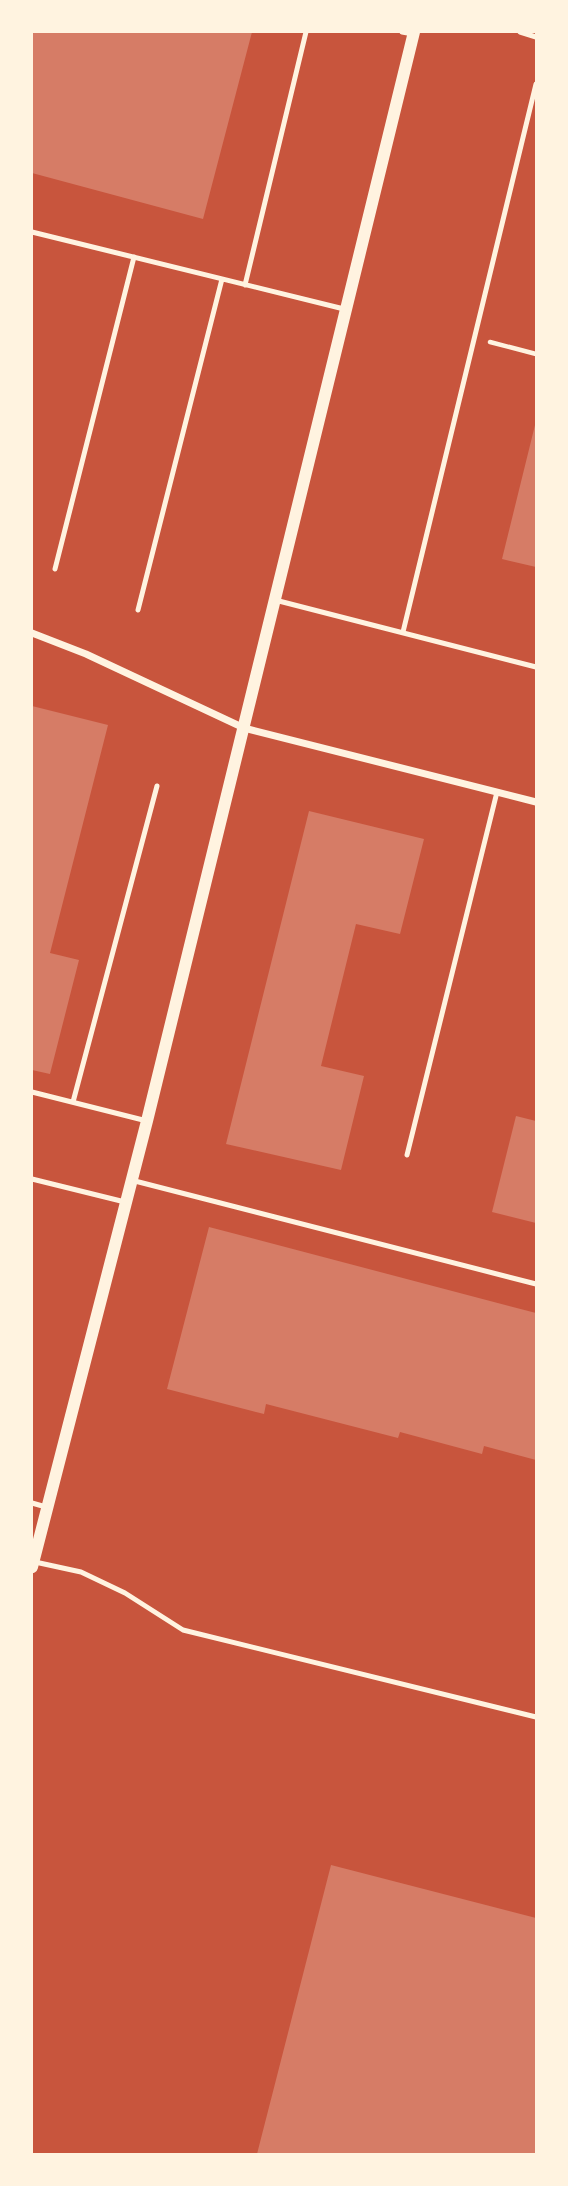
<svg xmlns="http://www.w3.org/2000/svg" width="568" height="2186" font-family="Manrope,sans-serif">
<rect width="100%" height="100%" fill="#c8553d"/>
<path fill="#d67c66" d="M32,32H252L203,219L32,173Z
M536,421V567L502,559Z
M32,706L108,725L50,953L79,960L50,1074L32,1070Z
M309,811L424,839L400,934L356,924L321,1066L364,1076L341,1170L226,1144Z
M516,1116L536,1121V1223L492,1212Z
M209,1227L536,1313V1460L484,1446L482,1454L400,1432L398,1438L266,1404L264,1414L167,1389Z
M331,1865L536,1918V2154H257Z"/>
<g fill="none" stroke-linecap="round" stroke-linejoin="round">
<path stroke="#fff3e0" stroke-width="4.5" d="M490,342L536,354"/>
<path stroke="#fff3e0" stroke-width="5" d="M402,32L413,34
M520,32L536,37
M32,232L344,309
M245,285L306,32
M55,569L134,257
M275,600L536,667
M138,610L222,279
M403,632L536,84
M32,1092L147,1121
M73,1102L157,786
M407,1155L497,792
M32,1179L125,1202
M131,1180L536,1284
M32,1503L46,1507
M35,1562L81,1572L125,1593L183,1630L536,1717"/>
<path stroke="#fff3e0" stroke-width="7" d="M32,633L86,654L244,728L536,802"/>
<path stroke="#fff3e0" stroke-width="12" d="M32,1567L147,1121L414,32"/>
</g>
<rect width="568" height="2186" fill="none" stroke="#fff3e0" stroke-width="66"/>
</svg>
